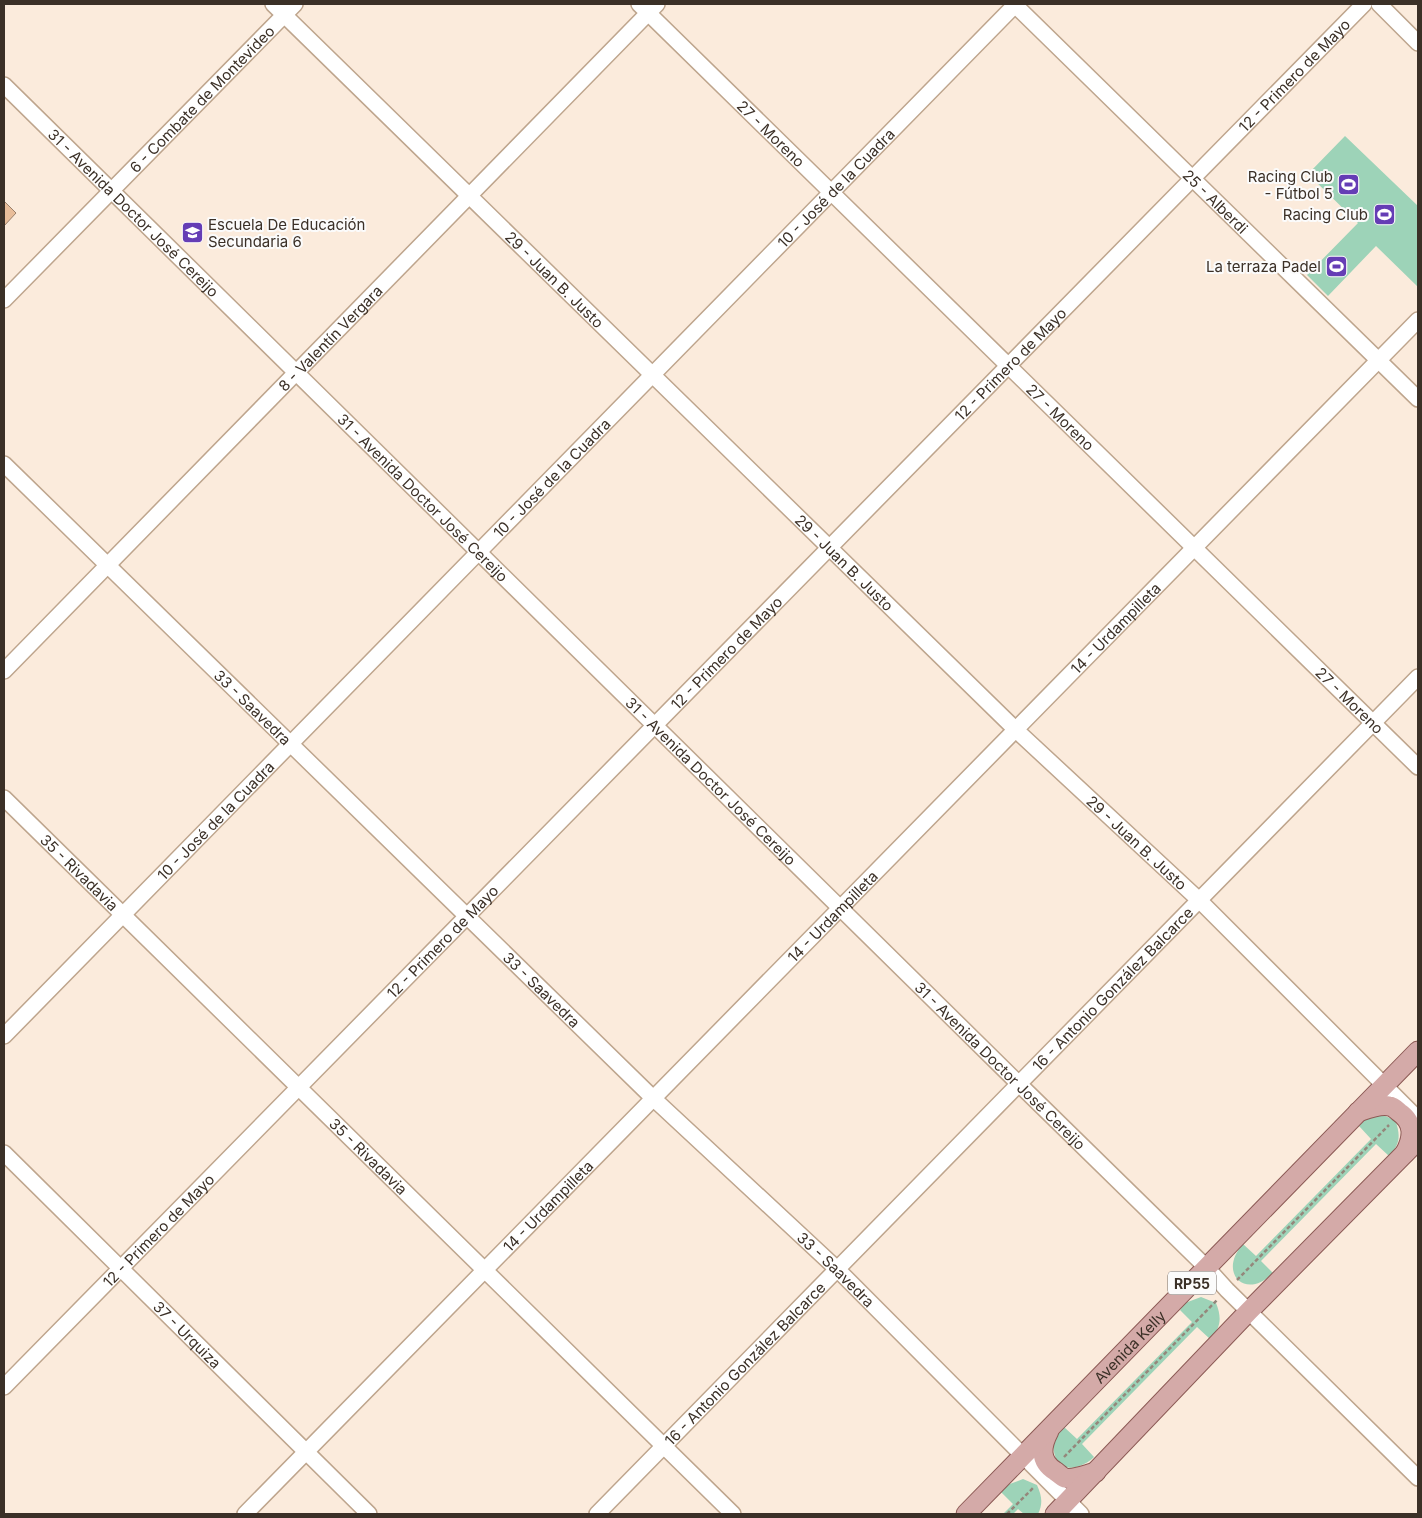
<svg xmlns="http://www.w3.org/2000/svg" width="1422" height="1518" font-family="Inter,sans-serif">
<rect width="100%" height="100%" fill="#fbebdc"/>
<path fill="#9dd3b8" d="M1345,136L1418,206V287L1376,246L1328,296L1307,275L1358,223L1308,174Z
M1380,1114L1395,1120C1401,1135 1400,1145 1389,1156L1376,1144L1261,1261L1273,1273C1246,1301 1217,1273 1243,1244L1256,1256L1371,1139L1359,1126L1365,1120Z
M1201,1297L1216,1303C1222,1318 1221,1328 1210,1339L1197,1327L1082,1444L1094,1457C1082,1469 1058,1475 1054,1452C1053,1448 1053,1444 1054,1440C1056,1435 1061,1431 1064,1427L1077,1439L1192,1322L1180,1310L1185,1303Z
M1023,1479L1037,1485C1042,1496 1043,1504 1038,1514H1024L1018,1509L1013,1514H1003L1013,1504L1001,1492L1007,1485Z"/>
<path fill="#e8bd9a" stroke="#9a806b" d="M4,201L16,213L4,226Z"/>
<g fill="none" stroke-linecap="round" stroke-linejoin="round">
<defs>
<g id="minor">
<path id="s1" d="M273,4L1016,730L1199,900L1418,1119"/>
<path id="s2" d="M639,4L1418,767"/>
<path id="s3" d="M1014,4L1418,399"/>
<path d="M1379,4L1418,43"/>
<path id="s4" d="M4,85L1019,1084L1207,1268L1227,1290L1418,1478"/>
<path id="s5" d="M4,300L295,4"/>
<path id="s6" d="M4,464L654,1099L837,1269L1081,1514"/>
<path id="s7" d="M4,671L657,4"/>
<path id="s8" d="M4,798L733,1514"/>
<path id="s9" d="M4,1036L1016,4"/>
<path id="s10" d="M4,1153L369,1514"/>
<path id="s11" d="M4,1387L1364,4"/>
<path id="s12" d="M245,1514L1418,320"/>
<path id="s13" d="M597,1514L1418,677"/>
</g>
<g id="major">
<path d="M1358,1112C1367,1109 1380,1104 1389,1106C1392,1106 1397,1110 1399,1112C1415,1123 1413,1138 1405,1153"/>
<path d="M1049,1431C1041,1446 1039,1461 1055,1471C1058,1473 1062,1477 1065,1478C1074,1480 1087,1474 1096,1472"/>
<path id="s14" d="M966,1514L1418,1051"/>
<path d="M1055,1514L1249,1311L1418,1140"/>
</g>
</defs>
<use href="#minor" stroke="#bea58d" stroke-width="18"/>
<use href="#major" stroke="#8c5a55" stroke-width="21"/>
<path stroke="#94877b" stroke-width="2.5" stroke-dasharray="4 2.5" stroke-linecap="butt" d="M1237,1280L1389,1125
M1064,1457L1217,1300
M1007,1514L1034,1487"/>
<use href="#minor" stroke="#fff" stroke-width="15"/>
<use href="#major" stroke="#d4aaa8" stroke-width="19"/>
</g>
<defs>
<symbol id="stadium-square" viewBox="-11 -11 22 22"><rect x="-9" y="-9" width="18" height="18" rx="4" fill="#653db5" stroke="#fbfbfb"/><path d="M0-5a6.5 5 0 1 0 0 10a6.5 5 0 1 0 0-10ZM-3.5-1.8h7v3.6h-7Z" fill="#fff"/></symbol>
<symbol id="school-square" viewBox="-11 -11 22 22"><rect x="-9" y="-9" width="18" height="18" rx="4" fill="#653db5" stroke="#fbfbfb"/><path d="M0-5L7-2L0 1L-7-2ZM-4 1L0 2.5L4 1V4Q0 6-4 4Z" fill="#fff"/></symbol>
</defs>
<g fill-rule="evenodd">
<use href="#stadium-square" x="1336" y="172" width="25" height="25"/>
<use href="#stadium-square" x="1372" y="202" width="25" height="25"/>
<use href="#school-square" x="180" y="220" width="25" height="25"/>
<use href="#stadium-square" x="1324" y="254" width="25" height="25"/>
</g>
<g text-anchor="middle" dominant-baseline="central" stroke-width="4" stroke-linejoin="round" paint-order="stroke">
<rect fill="#fbfbfb" stroke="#756d67" stroke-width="1" x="1168" y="1271.5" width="48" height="23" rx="4"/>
<g font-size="14" font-weight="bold" fill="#3b3027">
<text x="1192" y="1283">RP55</text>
</g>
<g font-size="15" fill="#3b3027" stroke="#fbfbfb">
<text stroke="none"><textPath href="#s11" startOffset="1840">12 - Primero de Mayo</textPath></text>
<text stroke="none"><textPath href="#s5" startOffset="282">6 - Combate de Montevideo</textPath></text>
<text stroke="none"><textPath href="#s2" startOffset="185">27 - Moreno</textPath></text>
<text stroke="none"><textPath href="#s9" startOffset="1188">10 - José de la Cuadra</textPath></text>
<text stroke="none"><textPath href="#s3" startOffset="282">25 - Alberdi</textPath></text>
<text stroke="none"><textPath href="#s4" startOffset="182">31 - Avenida Doctor José Cereijo</textPath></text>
<text stroke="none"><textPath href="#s1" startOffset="394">29 - Juan B. Justo</textPath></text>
<text stroke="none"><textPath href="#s7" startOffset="466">8 - Valentín Vergara</textPath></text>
<text stroke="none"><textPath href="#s11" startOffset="1435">12 - Primero de Mayo</textPath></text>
<text stroke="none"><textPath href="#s2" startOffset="590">27 - Moreno</textPath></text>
<text stroke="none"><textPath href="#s9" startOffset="782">10 - José de la Cuadra</textPath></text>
<text stroke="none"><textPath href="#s4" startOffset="588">31 - Avenida Doctor José Cereijo</textPath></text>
<text stroke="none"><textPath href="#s1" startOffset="799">29 - Juan B. Justo</textPath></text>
<text stroke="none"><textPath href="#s12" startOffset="1242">14 - Urdampilleta</textPath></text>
<text stroke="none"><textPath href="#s11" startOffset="1030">12 - Primero de Mayo</textPath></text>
<text stroke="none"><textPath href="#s2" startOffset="995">27 - Moreno</textPath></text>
<text stroke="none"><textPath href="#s6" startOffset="348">33 - Saavedra</textPath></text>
<text stroke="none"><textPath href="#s4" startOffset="992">31 - Avenida Doctor José Cereijo</textPath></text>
<text stroke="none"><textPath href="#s9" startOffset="302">10 - José de la Cuadra</textPath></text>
<text stroke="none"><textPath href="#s1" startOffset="1204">29 - Juan B. Justo</textPath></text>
<text stroke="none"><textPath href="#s8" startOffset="106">35 - Rivadavia</textPath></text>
<text stroke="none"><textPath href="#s12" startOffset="838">14 - Urdampilleta</textPath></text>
<text stroke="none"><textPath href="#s11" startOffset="625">12 - Primero de Mayo</textPath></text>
<text stroke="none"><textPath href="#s13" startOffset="736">16 - Antonio González Balcarce</textPath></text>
<text stroke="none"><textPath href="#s6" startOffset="752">33 - Saavedra</textPath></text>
<text stroke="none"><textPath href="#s4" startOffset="1398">31 - Avenida Doctor José Cereijo</textPath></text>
<text stroke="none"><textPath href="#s8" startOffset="511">35 - Rivadavia</textPath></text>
<text stroke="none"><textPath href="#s12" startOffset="432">14 - Urdampilleta</textPath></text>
<text stroke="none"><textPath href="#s11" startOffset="220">12 - Primero de Mayo</textPath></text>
<text stroke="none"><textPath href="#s6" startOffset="1158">33 - Saavedra</textPath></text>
<text stroke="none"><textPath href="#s10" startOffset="258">37 - Urquiza</textPath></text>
<text stroke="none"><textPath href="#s14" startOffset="234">Avenida Kelly</textPath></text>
<text stroke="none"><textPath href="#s13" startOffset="211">16 - Antonio González Balcarce</textPath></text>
</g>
<g font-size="15" fill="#3b3027" stroke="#fbfbfb" text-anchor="end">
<text x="1333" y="176">Racing Club<tspan x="1333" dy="17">- Fútbol 5</tspan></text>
<text x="1368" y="214">Racing Club</text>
<text x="208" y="224" text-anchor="start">Escuela De Educación<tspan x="208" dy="17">Secundaria 6</tspan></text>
<text x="1321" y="266">La terraza Padel</text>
</g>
</g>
<rect width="1422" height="1518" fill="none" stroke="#3b3027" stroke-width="10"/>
</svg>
